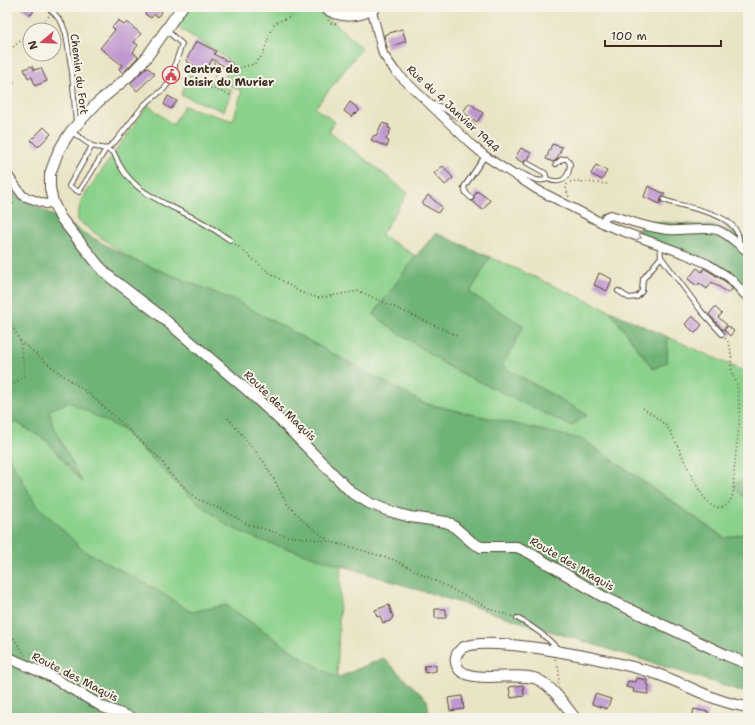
<svg xmlns="http://www.w3.org/2000/svg" width="755" height="725" font-family="'Shantell Sans',sans-serif">
<rect width="100%" height="100%" fill="#f7f3e8"/>
<filter id="ink" filterUnits="userSpaceOnUse"><feTurbulence type="fractalNoise" baseFrequency=".025" numOctaves="2"/><feDisplacementMap in="SourceGraphic" scale="8" xChannelSelector="R" yChannelSelector="G"/><feConvolveMatrix kernelMatrix="1 2 1 2 8 2 1 2 1" color-interpolation-filters="sRGB"/></filter>
<filter id="wash" filterUnits="userSpaceOnUse"><feTurbulence type="fractalNoise" baseFrequency=".012" numOctaves="4" result="noise"/><feDisplacementMap in="SourceGraphic" scale="16" xChannelSelector="R" yChannelSelector="G"/><feGaussianBlur stdDeviation="0.9" result="paint"/><feColorMatrix in="noise" values="0 0 0 0 0 0 0 0 0 0 0 0 0 0 0 0 0 1.4 0 .05"/><feComposite in="paint" operator="in"/></filter>
<g filter="url(#wash)">
<rect width="100%" height="100%" fill="#eae4c6"/>
<path fill="#8bd18b" stroke="#637e54" d="M191,7H317L362,48L315,108L335,122L329,131L408,193L381,235L416,256L373,315L571,426L586,414L502,366L469,292L490,257L610,311L653,369L667,362L668,337L748,373V476L733,486L748,501V533L725,538L584,440L423,403L236,301L129,258L77,220L81,200L148,105L173,125L184,106L233,121L242,91L222,82L232,64L216,51L174,25L182,13Z
M189,74L232,90L224,111L181,95Z
M69,402L121,429L190,496L260,540L341,565L337,678L304,659L226,605L191,612L150,586L83,550L35,503L7,454V425L16,422L47,441L80,480L52,423L49,410Z"/>
<path fill="#70b377" stroke="#566e4a" d="M13,193L129,258L236,301L423,403L584,440L724,538L748,533V693L260,540L228,526L190,496L121,429L69,402L49,410L52,423L82,482L47,441L16,422L7,425V194Z
M642,221L717,226L748,238V303L727,277L637,234Z
M436,233L490,257L470,293L524,326L502,366L587,415L571,426L449,367L373,315L416,256Z
M610,311L668,337L667,362L653,369Z
M7,454L35,503L83,550L150,586L191,612L226,605L304,659L337,678L383,658L427,700L430,718H7Z
M748,476V501L733,486Z"/>
<g id="blocks">
<path fill="#bf98d0" d="M20,7H36L31,15Z
M150,7H164L158,17L154,14L151,18L145,14Z
M119,20L124,25L127,22L141,34L134,42L138,45L133,52L138,57L123,73L119,69L122,65L100,48L115,30L112,27Z
M402,29L406,41L387,48L384,35Z
M196,41L216,51L214,54L232,64L229,69L212,59L206,72L186,61Z
M32,66L34,70L41,68L47,81L35,86L32,77L28,78L24,69Z
M147,67L155,74L137,91L130,83Z
M7,76L14,82L7,90Z
M168,96L177,101L171,109L164,104Z
M350,102L358,108L359,111L356,114L355,113L352,117L344,111Z
M469,103L483,113L477,122L463,112Z
M382,123L389,125L388,128L391,129L386,140L389,141L387,147L371,140L374,135L376,136Z
M44,127L51,134L38,147L31,140Z
M552,144L562,147L557,159L553,162L546,159Z
M521,148L531,153L528,160H525L524,163L515,158Z
M596,165L607,171L602,180L591,174Z
M443,166L453,178L445,185L434,173Z
M648,186L665,194L661,199L660,204L644,197Z
M477,191L490,200L483,210L472,201L474,199V196Z
M428,195L442,207L438,213L422,204Z
M697,268L702,272L704,268L705,269L726,282L733,289L728,293L712,282L707,289L699,283L697,286L688,279Z
M599,273L612,279L607,291L594,285Z
M715,307L722,314L718,317L727,325L723,330L709,314Z
M692,316L702,325L695,333L685,324Z
M728,326L734,331L730,336L724,330Z
M389,605L393,617L390,621L383,623L380,616L377,617L375,610Z
M435,609H446V618H435Z
M436,665V671L425,673L424,666Z
M637,678L647,680L646,684L649,685L648,694L633,692L634,689L626,687L628,681L636,682Z
M523,685L524,696L511,698L509,687Z
M595,694L611,699L607,709L592,704Z
M462,696L464,709L450,711L448,698Z
M694,709L709,712L707,718H692Z"/>
</g>
</g>
<g filter="url(#ink)">
<use href="#blocks" fill-opacity="0" stroke="#554637" stroke-width="1"/>
<g fill="none" stroke-linecap="round" stroke-linejoin="round">
<defs>
<path id="service" d="M47,7L54,13L62,23L66,34L72,72L76,123
M166,30L182,44L175,64V75L164,89L144,105L115,142L106,149L114,153C128,192 162,201 196,219C208,225 219,233 230,240
M431,104L439,106L473,126
M72,132L92,146L106,149L79,192L69,186L92,146
M515,175L518,172C527,175 538,184 547,179L545,173L527,163
M547,179C561,185 569,179 570,164L567,159H562L556,164
M471,198L466,193L464,187L485,156
M664,200C686,209 743,212 739,245
M661,257L702,312L722,334
M618,291L629,298L637,297L642,291L643,279L661,257L660,245
M517,618C534,627 545,635 558,649"/>
<path id="minor" d="M371,7L383,54L395,71L471,144L485,156L536,189L608,226L685,254L708,264L730,278L748,298
M7,174L23,196L46,204L53,202
M603,222L606,217L611,215C630,221 648,228 668,230C682,231 705,227 717,230C729,234 738,245 748,252"/>
<path id="tertiary" d="M182,7L146,58L128,77L97,103L71,131L65,140L58,152L50,174V188L53,202L60,217L99,266L111,278L157,313L247,390L282,422L351,492L369,503L389,511L410,517L446,522L451,524L473,543L481,547H517L528,552L602,596L726,655L748,664
M323,7C340,19 359,18 376,7
M7,657L50,676L103,707L132,718
M575,718C564,704 553,687 537,679C518,671 469,685 458,668C454,661 455,654 461,649C480,631 630,664 657,674C689,685 713,702 748,707"/>
</defs>
<use href="#service" stroke="#554637" stroke-width="6"/>
<use href="#minor" stroke="#554637" stroke-width="10"/>
<use href="#tertiary" stroke="#554637" stroke-width="12"/>
<path stroke="#554637" stroke-width="1.5" stroke-dasharray="1 3" stroke-linecap="butt" d="M328,20L331,23L337,24L338,22
M33,30L49,16
M7,52L30,33
M214,63L228,71L254,64L263,55L271,29L275,23L288,18L296,12L299,7
M180,77L230,95
M210,88L220,66
M570,182L575,181L608,184
M567,184L566,189L569,197
M7,205H14L10,199H15
M7,207L10,214L7,213
M235,244L267,271L300,292L318,298L359,291L458,336
M7,315L20,341L24,367V376L15,383L7,387
M20,341L57,371L88,393L113,415L161,460L170,474L197,499L223,510L247,524L287,536L329,541L392,559L493,610L513,617
M643,408C651,414 661,420 667,427C679,440 700,511 720,508C725,507 729,503 731,499C735,492 733,482 734,475C735,451 741,427 739,402C738,396 738,390 737,384C736,380 733,377 732,373C730,361 734,347 725,338
M228,418L264,462L288,505L308,525L328,540
M7,628L25,655
M555,659C559,668 560,675 558,684"/>
<use href="#service" stroke="#fff" stroke-width="4"/>
<use href="#minor" stroke="#fff" stroke-width="8"/>
<use href="#tertiary" stroke="#fff" stroke-width="10"/>
</g>
<defs><path id="oneway-chevron" d="M-2-3.5L2.5 0L-2 3.5" fill="none" stroke-width="1.6" stroke-linecap="round" stroke-linejoin="round"/></defs>
<use stroke="#a79f9a" href="#oneway-chevron" transform="translate(639 237) rotate(20)"/>
</g>
<defs>
<symbol id="civic-ring" viewBox="-11 -11 22 22"><circle r="9.5" fill="#f7f3e8" stroke="#d1495b" stroke-width="1.5"/><path d="M-.6-6.5H3V-4.5H.6V-3L4-1V1h2V6H-6V1h2V-1L-.6-3ZM-1.2 2.5V6h2.4V2.5Z" fill="#d1495b"/></symbol>
</defs>
<g fill-rule="evenodd">
<use href="#civic-ring" x="161" y="65" width="20" height="20"/>
</g>
<g text-anchor="middle" dominant-baseline="central" stroke-width="4" stroke-linejoin="round" paint-order="stroke">
<g font-size="11" font-weight="bold" fill="#3b2a1e" stroke="#f7f3e8" text-anchor="start">
<text x="184" y="69">Centre de<tspan x="184" dy="13">loisir du Murier</tspan></text>
</g>
<g font-size="11" fill="#3b2a1e" stroke="#f7f3e8">
<text transform="translate(79 74) rotate(83)">Chemin du Fort</text>
<text transform="translate(453 109) rotate(43)">Rue du 4 Janvier 1944</text>
<text transform="translate(280 406) rotate(44)">Route des Maquis</text>
<text transform="translate(572 564) rotate(30)">Route des Maquis</text>
<text transform="translate(75 677) rotate(27)">Route des Maquis</text>
</g>
</g>
<rect width="755" height="725" fill="none" stroke="#f7f3e8" stroke-width="24"/>
<g transform="translate(42 42) rotate(251)"><circle r="19" fill="#f7f3e8" stroke="#aca397"/>
<path d="M0-3L7 15L0 10L-7 15Z" fill="#d1495b"/>
<text y="-6" font-size="11" font-weight="bold" text-anchor="middle" fill="#3b2a1e">N</text>
</g>
<path d="M605 40v6h116v-6" fill="none" stroke="#3b2a1e" stroke-width="2"/>
<text x="611" y="40" font-size="12" fill="#3b2a1e" stroke="#f7f3e8" stroke-width="3" paint-order="stroke">100 m</text>
</svg>
